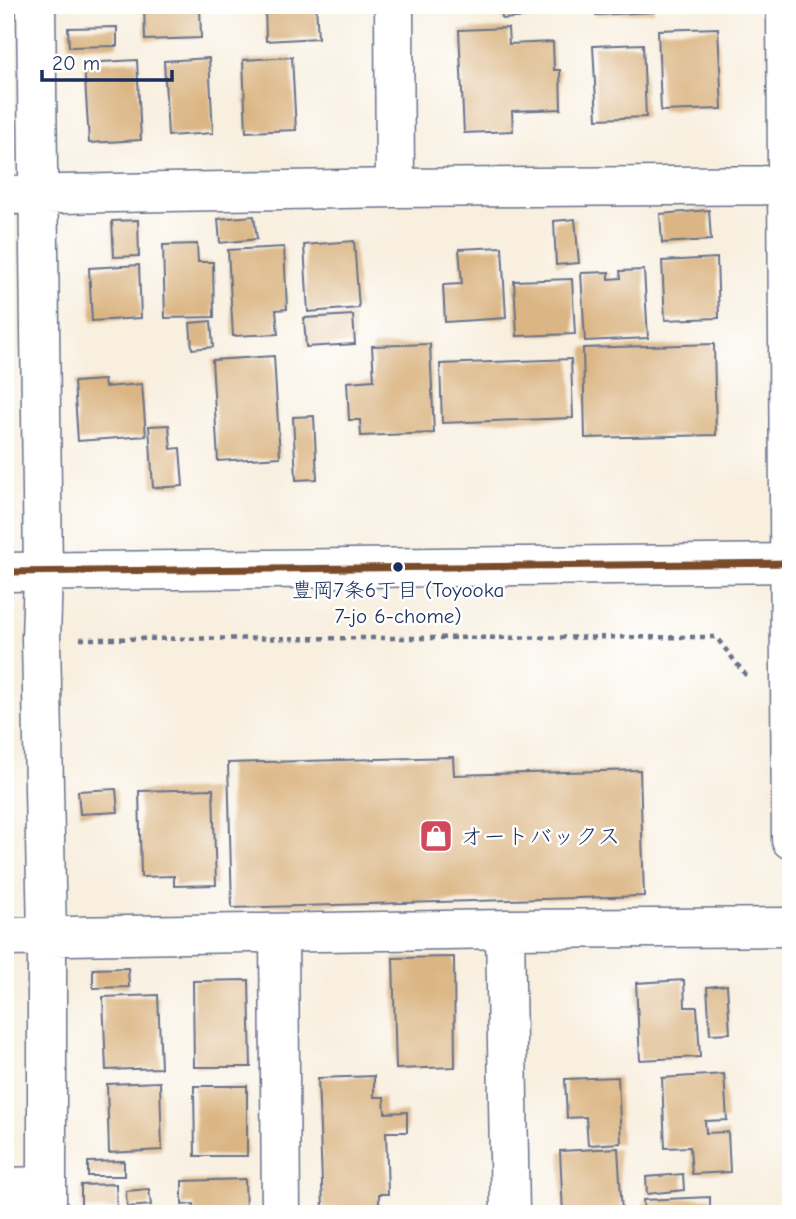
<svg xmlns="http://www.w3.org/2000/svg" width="796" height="1219" font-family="'Comic Neue','Klee One',sans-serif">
<rect width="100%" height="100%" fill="#fff"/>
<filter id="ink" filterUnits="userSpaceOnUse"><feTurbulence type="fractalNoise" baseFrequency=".0143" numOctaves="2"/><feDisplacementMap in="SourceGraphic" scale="14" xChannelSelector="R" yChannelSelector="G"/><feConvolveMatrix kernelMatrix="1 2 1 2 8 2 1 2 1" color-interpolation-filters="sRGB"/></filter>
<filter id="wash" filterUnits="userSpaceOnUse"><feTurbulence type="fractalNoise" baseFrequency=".00686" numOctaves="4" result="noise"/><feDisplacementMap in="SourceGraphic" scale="28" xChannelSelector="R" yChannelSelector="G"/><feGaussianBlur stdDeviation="1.57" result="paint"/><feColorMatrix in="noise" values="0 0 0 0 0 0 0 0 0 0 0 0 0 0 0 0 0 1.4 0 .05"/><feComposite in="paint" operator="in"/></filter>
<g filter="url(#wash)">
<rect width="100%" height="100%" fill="#f8efdf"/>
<g id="blocks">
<path fill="#dbb684" d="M144,5H200L201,38L145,40Z
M265,5H316L318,38L266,41Z
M501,5H567V9L527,11L528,17L502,19Z
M596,5H653L654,12L596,15Z
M117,27V46L69,47L68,28Z
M508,28L509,44L553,42L554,70H560L561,109L512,111L513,131L464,133L459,30Z
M718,28L722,109L661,111L658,30Z
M643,44L646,117L597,119L593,46Z
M292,57L296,130L246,132L243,60Z
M209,58L213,133L168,136L164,61Z
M137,60L141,140L89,143L84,63Z
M709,210L711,240L662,243L660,214Z
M254,216L257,239L220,243L218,219Z
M575,219L579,263L556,265L554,221Z
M138,220L139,256L114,257L112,221Z
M354,241L359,308L308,312L304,245Z
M197,244L198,262H213L214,317L165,318L163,245Z
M284,247L287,309L276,310L278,334L233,336L228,250Z
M502,247L506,318L445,322L443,285L462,284L459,249Z
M717,258L719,318L665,320L662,261Z
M139,265L141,318L92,321L89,268Z
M644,270L648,338L585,341L581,273L609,272V279L621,278L620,271Z
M572,279L575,334L517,336L514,281Z
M353,315L355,344L306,347L304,318Z
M211,321L213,347L192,349L190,323Z
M430,344L434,433L361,436L360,420H349L347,382L374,380L372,346Z
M714,344L716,435L585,438L583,348Z
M274,356L280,457L218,461L212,360Z
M571,359L573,418L442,423L440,364Z
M5,367H7L8,385H5Z
M104,380L105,387L142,384L146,436L78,441L74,382Z
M314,416L317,479L296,480L293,417Z
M169,425L171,449L180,448L183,486L153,488L149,426Z
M453,757L454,775L640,770L644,896L232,908L228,763Z
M116,789L118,812L80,814L78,791Z
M213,789L216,885L174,886V876L141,877L139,791Z
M454,957L455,1067L396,1069L393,958Z
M128,968L129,987L93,988V969Z
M249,980L251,1067H194L193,981Z
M684,980L685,1007H697L700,1057L640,1060L636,983Z
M727,985L730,1033L710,1034L707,987Z
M158,995L161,1068L106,1070L103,997Z
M724,1074L727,1120L705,1121L706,1133L728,1132L730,1172L692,1174L690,1147L665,1148L662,1078Z
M374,1076V1097H384L385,1113L407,1112V1132H386L388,1194H379V1207L323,1209L318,1078Z
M618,1077L621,1143L588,1145L586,1117L567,1118L565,1079Z
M160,1082L162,1150L109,1153L107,1084Z
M194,1086H247V1156H195Z
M618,1148L622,1213L563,1214L560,1151Z
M124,1161V1176H88V1162Z
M683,1174L684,1190L647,1194L646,1177Z
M245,1179L246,1214H195L194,1204L182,1205V1181Z
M116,1184L117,1209L81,1210V1185Z
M149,1189L151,1205L127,1207L126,1191Z
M710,1197V1214H644L643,1200Z"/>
</g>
</g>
<g filter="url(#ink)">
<use href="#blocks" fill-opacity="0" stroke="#68728b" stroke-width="2"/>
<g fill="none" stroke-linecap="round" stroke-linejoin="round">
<defs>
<path id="minor" d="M36,5L43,572L41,639L47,936V1214
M394,5L395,188
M786,5L791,840
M5,195L395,188L789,185
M505,929L510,1214
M279,934L281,1214
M5,937L505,929L791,927
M5,1187L47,1186"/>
<path id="major" d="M5,572L791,563"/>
</defs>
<use href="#minor" stroke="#68728b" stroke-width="41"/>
<use href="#major" stroke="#68728b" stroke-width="41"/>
<path stroke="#68728b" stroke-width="4.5" stroke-dasharray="5 5" stroke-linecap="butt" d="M80,639L716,637L748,678"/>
<use href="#minor" stroke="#fff" stroke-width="38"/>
<use href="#major" stroke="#fff" stroke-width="38"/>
<defs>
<path id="bus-1" d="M5,572L791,563"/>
</defs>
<use href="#bus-1" stroke="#fff" stroke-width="12"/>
<use href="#bus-1" stroke="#7a4b2a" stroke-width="7"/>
</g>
</g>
<defs>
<symbol id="shop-square" viewBox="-11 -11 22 22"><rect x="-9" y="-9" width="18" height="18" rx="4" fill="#d1495b" stroke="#fff"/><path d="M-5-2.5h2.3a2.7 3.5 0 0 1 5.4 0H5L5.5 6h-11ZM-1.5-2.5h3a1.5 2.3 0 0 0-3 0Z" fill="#fff"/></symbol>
</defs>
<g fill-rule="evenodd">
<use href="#shop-square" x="417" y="817" width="38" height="38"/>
</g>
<circle fill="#1b2f5e" stroke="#fff" stroke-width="2.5" cx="398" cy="567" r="6"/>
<g text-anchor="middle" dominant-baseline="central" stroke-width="5" stroke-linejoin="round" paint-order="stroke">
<g font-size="21" fill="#1b2f5e" stroke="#fff">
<text x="398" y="590">豊岡7条6丁目 (Toyooka<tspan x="398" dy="26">7-jo 6-chome)</tspan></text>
</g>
<g font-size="23" fill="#1b2f5e" stroke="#fff" text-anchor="start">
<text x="460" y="836">オートバックス</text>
</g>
</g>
<rect width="796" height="1219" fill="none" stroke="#fff" stroke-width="28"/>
<path d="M42 70v10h130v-10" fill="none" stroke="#1b2f5e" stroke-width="3.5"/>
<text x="52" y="70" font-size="21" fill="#1b2f5e" stroke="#ffffff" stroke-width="5" paint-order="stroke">20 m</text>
</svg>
